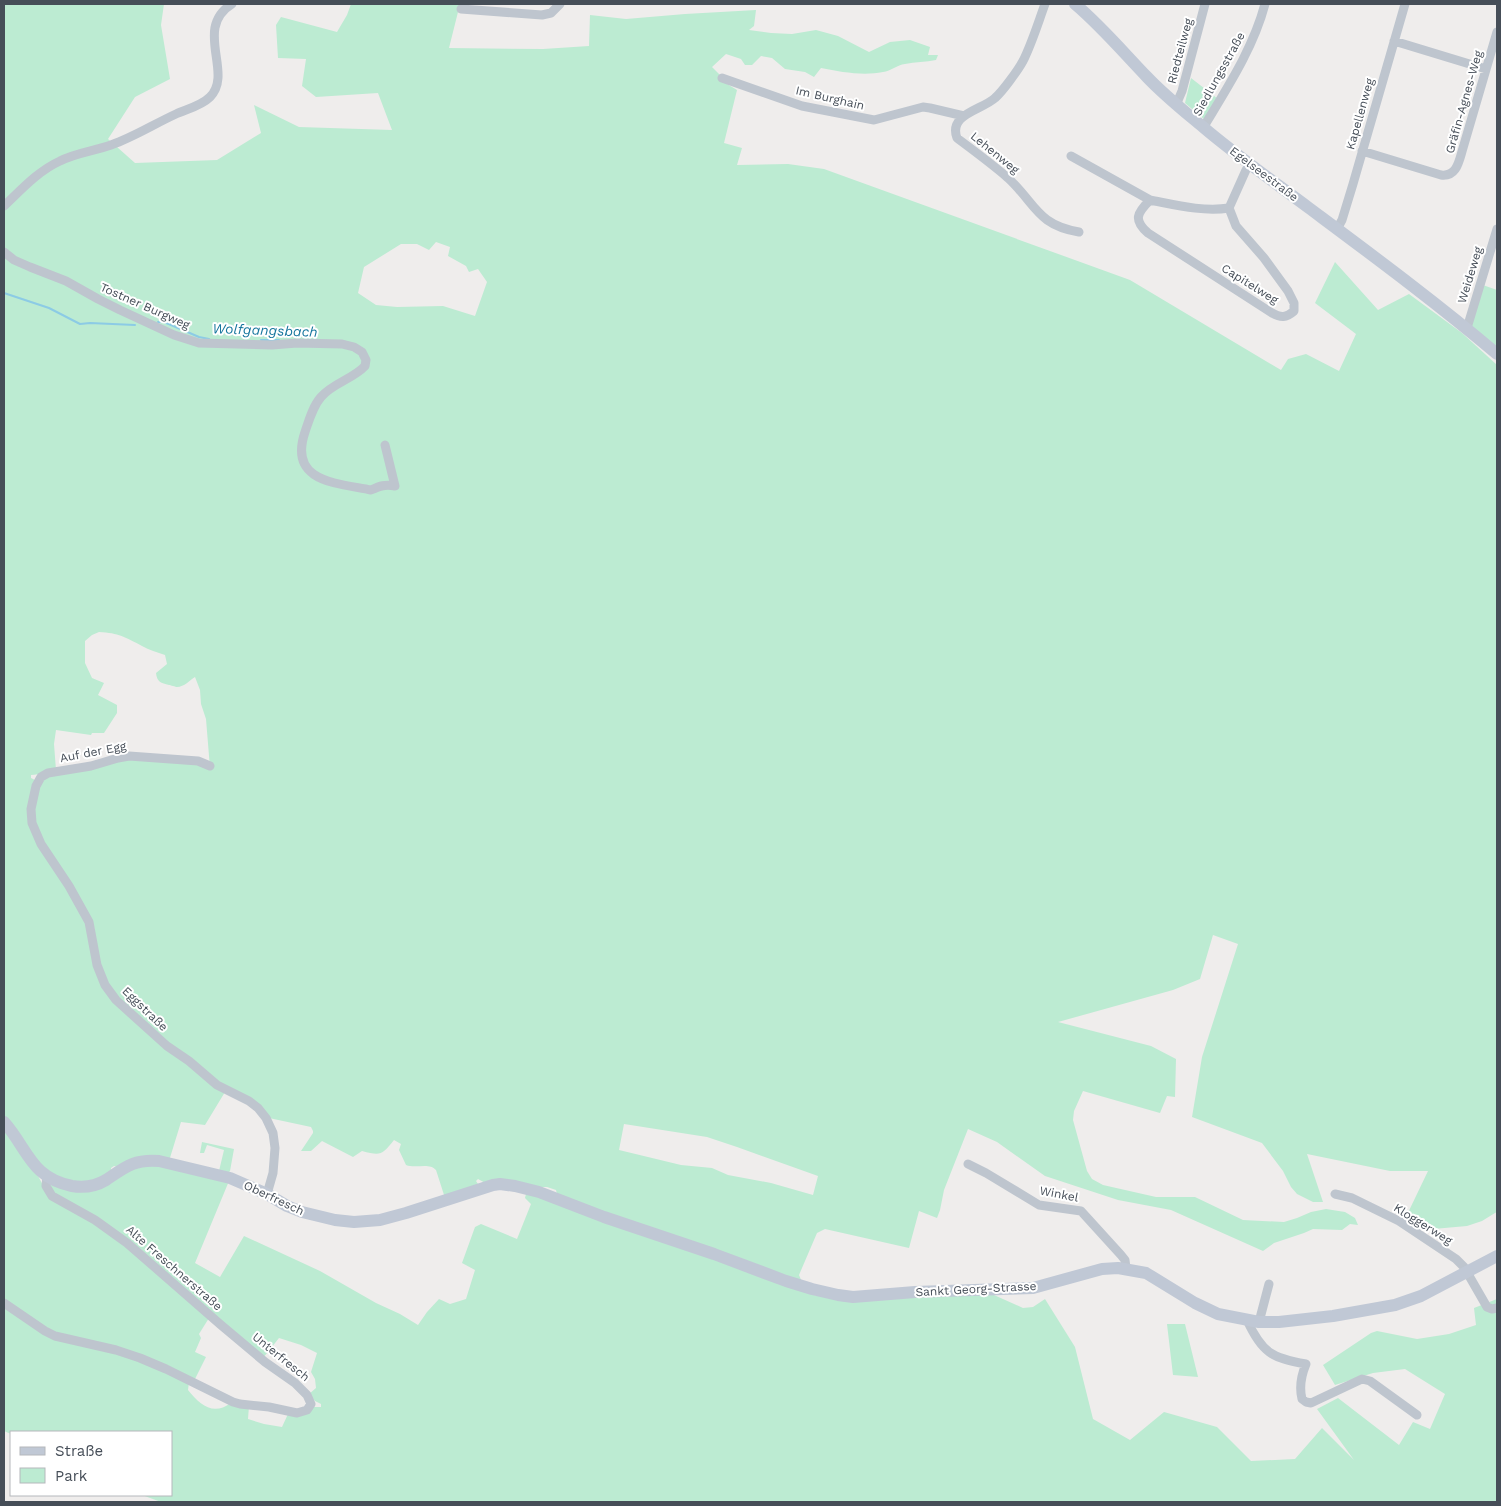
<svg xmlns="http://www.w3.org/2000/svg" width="1501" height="1506" font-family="'Work Sans',sans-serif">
<rect width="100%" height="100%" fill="#efedec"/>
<path fill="#bcebd2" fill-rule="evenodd" d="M4,4H164L161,25L170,79L135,97L108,139L135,163L217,160L261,133L254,105L299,127L392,130L378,93L316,97L302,86L306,59L278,58L276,25L281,17L337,32L347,15L351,4H460L449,48L543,49L589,46L590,15L626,19L685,14L756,10L754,26L749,30L771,33L792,34L816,30L838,36L869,52L890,42L910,40L930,47L928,55H938L936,60C926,62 915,62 905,64C897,65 891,71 883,72C863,76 841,72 821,68L814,77L805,72L785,69L772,58L761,56L752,65H745L741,59L726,54L712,67L720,75L719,79L737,90L724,143L742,148L737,165L788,164L824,169L1130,280L1281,370L1288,359L1306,354L1339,371L1356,334L1315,303L1335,262L1378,310L1409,294L1462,333L1497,365V1212L1495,1213L1482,1221L1467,1226L1422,1230L1405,1219L1428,1171H1390L1307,1154L1323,1202H1313L1297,1194L1291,1187L1283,1171L1262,1143L1192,1117L1202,1057L1238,944L1213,935L1200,979L1173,990L1058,1022L1151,1046L1176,1059L1175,1097L1167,1096L1160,1113L1083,1091L1074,1111L1073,1120L1087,1171L1092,1179L1103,1185L1156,1197H1195L1243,1220L1284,1222L1297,1218L1311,1212L1326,1209L1345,1212L1355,1218L1358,1225L1350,1224L1342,1230L1313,1229L1304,1233L1274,1243L1263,1251L1171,1210L1118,1200L1045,1176L997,1142L968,1129L944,1190L940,1210L937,1218L919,1211L909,1248L825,1229L817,1233L799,1275L802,1282L605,1216L562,1200L563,1198L557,1194L556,1190L547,1187H536L499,1181L487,1184L478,1179L476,1181L480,1187L445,1198L436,1170C429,1162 416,1169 406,1165L399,1150L401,1144L394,1140C382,1155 381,1156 362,1151L353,1157L322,1141L311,1151H301L313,1133V1131L311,1127L269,1118C258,1101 241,1089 220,1088L225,1092L205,1125L181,1122L169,1161C149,1156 137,1157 118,1167L114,1166L111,1168V1173C101,1181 88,1185 75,1183C36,1177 26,1145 4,1119ZM436,242L450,247L448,256L466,266L469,272L478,269L487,282L475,316L443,306L397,307L376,305L358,293L364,267L401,244H417L429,250ZM99,632C119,633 125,637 142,646C149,650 157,652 165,655L167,664L156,673C157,682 161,683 169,685C170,685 176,687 177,687C184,687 190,680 195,677L200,690L201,704L206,719L210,768L198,763L130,758L118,759L91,767L45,777C39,782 36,789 35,797C27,835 52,856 71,886C78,898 85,910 92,922C96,927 95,945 96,952C100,982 120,1001 142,1020L141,1024C120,1007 100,989 94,961C90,943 89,926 80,909C66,883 40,855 31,827C26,813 31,796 35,782V780L31,778V775C40,775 48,771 56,770L54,744L56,730L91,735L92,733H104L117,713V705L98,695L104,683L92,678L85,663V641L92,635ZM624,1124L707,1137L737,1147L818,1176L813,1195L771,1183L728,1175L712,1168L681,1165L619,1150Z
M1191,78L1218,99L1205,120L1185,103Z
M1480,284L1497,290V348L1468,323Z
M4,1126L35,1170L47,1193L51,1197L110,1233L126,1244L209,1318L199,1334L201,1338L195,1352L206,1357L194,1381C169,1368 143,1356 116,1349C91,1343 65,1340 43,1327L46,1334C69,1344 93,1346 117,1353C142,1359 165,1370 189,1382L188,1390C200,1405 213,1416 231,1403L240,1406H249L248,1419L264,1424L282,1427L288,1414H301L313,1407H321V1404L315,1401L309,1394L316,1388L315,1379L311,1372L317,1353L301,1345L279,1338L263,1358L191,1298L128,1241L96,1219L57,1198L53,1195L49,1188L51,1183C63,1183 75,1191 88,1189C105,1187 114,1175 128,1168C152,1156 204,1174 229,1181L195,1263L220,1277L244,1236L320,1271L376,1303L400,1314L418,1325L427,1312L439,1299L450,1304L466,1299L475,1270L462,1263L475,1227L481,1224L517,1239L531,1204L525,1198L527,1190L630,1228L714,1256L817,1296H849L889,1299L938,1296L994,1295L1023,1308L1033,1307L1045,1299L1075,1347L1093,1419L1130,1440L1164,1412L1217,1427L1251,1461L1295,1459L1322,1428L1354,1460L1317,1409L1338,1398L1399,1445L1413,1422L1430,1429L1445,1394L1405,1369L1373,1373L1335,1385L1323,1365L1371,1333L1377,1331L1417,1339L1449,1334L1476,1325L1474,1308L1497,1299V1502H161L142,1495H171V1432H11V1434L4,1431Z
M202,1142L234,1149L230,1171L227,1174L219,1171L224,1150L207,1145L204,1153H200Z
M1167,1324H1185L1198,1377L1173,1375Z"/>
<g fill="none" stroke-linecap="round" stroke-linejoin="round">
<path stroke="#8ccbe5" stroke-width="2" d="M4,293L49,308L80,324L90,323L135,325
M158,322H164L199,337L209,339
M261,340H279"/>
<path stroke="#bec5ce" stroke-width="9" d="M1045,4C1038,23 1032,43 1023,61C1018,70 1003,91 995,98C982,110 948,114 957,138C974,151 992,164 1008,178C1036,204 1037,225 1079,232
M461,9L542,15L551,13L560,4
M1394,41L1486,69
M722,78L802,106L874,120L923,107L930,108L964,116
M1176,105L1182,91L1205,4
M1203,128C1227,88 1253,49 1265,4
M1362,151L1441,175C1457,177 1459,161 1463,148L1497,32
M1071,156L1150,200
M4,206C21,190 38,171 60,161C75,153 94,151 111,145C134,137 154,124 176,114C187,109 201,106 210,97C234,73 193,28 232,4
M1229,208L1236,226L1264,258L1288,291L1294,303V311C1286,318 1281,318 1272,313L1148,233C1133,220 1137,213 1150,200C1176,205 1203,212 1229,208L1246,170L1250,165
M1337,229L1342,220L1353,184L1405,4
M4,252L14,260L30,267L66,281L98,299L120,310L174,335L199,343L272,345L297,343L342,344L354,347L362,352L366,360L365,366C353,379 333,383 321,397C313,406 309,420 305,432C288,482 336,483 371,490C380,486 385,484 395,486L385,445
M1467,328L1497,229
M210,766L198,761L129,756L118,758L91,766L48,773L41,777L36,786L31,809L32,823L41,844L69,886L89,922L97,965L105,985L116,1000L167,1046L189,1061L217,1085L249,1101L258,1108L266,1118L273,1133L275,1148L273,1173L267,1194
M968,1164L986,1173L1039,1205L1081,1211L1121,1255L1125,1260L1126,1268
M1335,1194L1352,1198L1399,1221L1456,1259L1464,1267L1487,1307L1492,1309L1497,1308
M4,1303L45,1331L55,1336L116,1350L140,1358L166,1369L233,1402L240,1404L269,1407L297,1413L307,1410L311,1404L307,1395L295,1383L265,1362L221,1325L127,1243L95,1220L52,1196L46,1186L47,1176
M1247,1320C1262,1353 1272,1358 1306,1364C1301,1376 1299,1387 1302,1399L1306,1402L1311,1403L1362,1379L1370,1381L1417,1415
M1259,1322L1269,1284"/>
<path stroke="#c0c8d5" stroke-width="12" d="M1075,4C1101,26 1123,52 1147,77C1164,95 1184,111 1203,127C1237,156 1273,181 1309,208C1372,255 1437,303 1497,354
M4,1122C28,1149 31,1178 72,1186C84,1188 96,1186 106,1180C125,1167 134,1159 159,1161L230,1178L267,1194L287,1206L302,1212L335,1220L354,1222L380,1220L406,1213L493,1185L500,1184L515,1186L539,1192L604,1217L714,1254L786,1281L812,1289L838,1295L853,1297L915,1292L1033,1288L1102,1269L1118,1268L1146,1273L1195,1303L1218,1314L1259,1322H1279L1333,1316L1395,1305L1421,1296L1497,1256"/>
</g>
<g text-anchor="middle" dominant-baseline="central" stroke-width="4" stroke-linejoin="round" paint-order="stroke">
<g font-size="12" fill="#464e58" stroke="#fff">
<text transform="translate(1180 51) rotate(-75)">Riedteilweg</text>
<text transform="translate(1219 74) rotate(-61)">Siedlungsstraße</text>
<text transform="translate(830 98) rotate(13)">Im Burghain</text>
<text transform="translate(1464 102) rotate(-74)">Gräfin-Agnes-Weg</text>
<text transform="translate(1360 114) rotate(-74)">Kapellenweg</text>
<text transform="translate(995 153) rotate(39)">Lehenweg</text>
<text transform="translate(1264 174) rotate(37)">Egelseestraße</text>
<text transform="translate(1470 275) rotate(-73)">Weideweg</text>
<text transform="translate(1250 284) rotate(32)">Capitelweg</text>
<text transform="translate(145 306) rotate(24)">Tostner Burgweg</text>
<text transform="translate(93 752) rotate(-11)">Auf der Egg</text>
<text transform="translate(145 1009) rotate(44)">Eggstraße</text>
<text transform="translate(1059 1194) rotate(11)">Winkel</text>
<text transform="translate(274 1198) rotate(25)">Oberfresch</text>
<text transform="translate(1423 1224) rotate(32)">Kloggerweg</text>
<text transform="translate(174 1268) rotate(41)">Alte Freschnerstraße</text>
<text transform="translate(976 1289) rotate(-3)">Sankt Georg-Strasse</text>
<text transform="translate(281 1357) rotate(39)">Unterfresch</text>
</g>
<g font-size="14" font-style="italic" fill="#15759d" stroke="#fff">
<text transform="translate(265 330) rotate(2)">Wolfgangsbach</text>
</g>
</g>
<rect width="1501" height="1506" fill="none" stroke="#464e58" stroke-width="10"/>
<rect x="10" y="1431" width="162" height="65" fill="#ffffff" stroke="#b5b8bc"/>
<rect x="20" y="1447" width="25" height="8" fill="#c0c8d5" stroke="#b5b8bc"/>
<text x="55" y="1456" font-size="15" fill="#464e58">Straße</text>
<rect x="20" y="1468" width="25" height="15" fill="#bcebd2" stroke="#b5b8bc"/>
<text x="55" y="1481" font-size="15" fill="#464e58">Park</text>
</svg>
